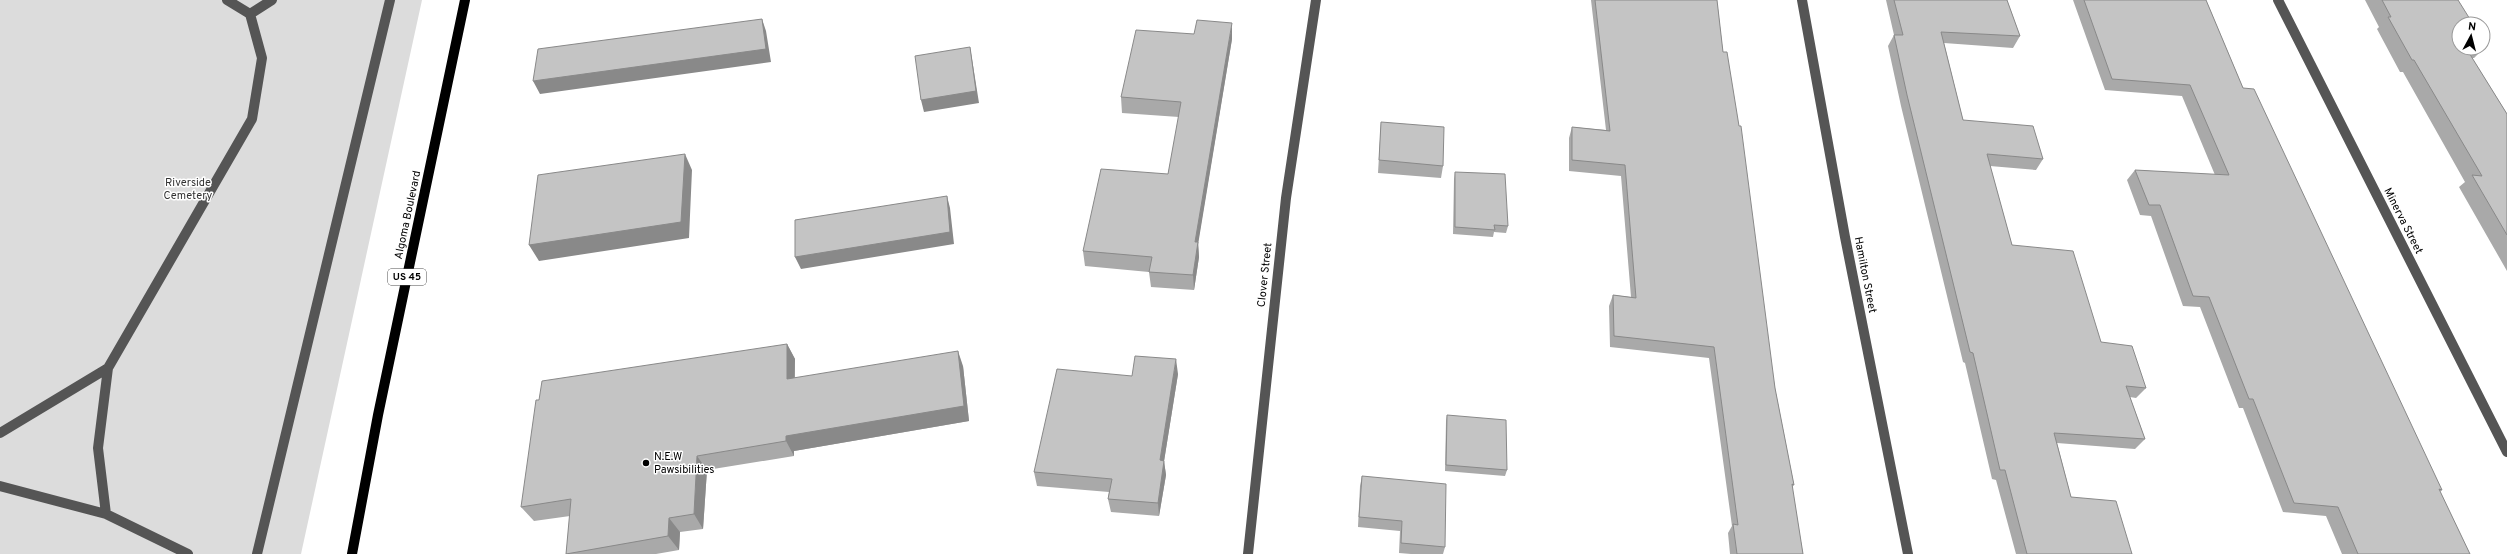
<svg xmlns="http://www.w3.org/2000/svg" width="2507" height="554" font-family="Overpass,sans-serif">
<rect width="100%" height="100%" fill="#fff"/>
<path fill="#dcdcdc" d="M0,0H422L301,554H0Z"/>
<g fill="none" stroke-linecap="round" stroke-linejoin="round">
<path stroke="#555" stroke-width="10" d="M1802,0L1845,237L1908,554
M2278,0L2507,452
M250,14L272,0
M108,368L252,119L262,58L250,14L227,0
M0,433L108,368L98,448L106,514
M0,486L106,514L188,554
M257,554L390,0
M1248,554L1286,198L1316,0"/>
<path stroke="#000" stroke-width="10" d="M352,554L378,415L465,0"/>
</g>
<path fill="#a9a9a9" d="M1591,0H1717L1723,52L1775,388L1794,485L1792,487L1803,554H1730L1728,533L1732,526L1709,358L1610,347L1609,306L1613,295L1631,297L1621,176L1569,171V138L1572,127L1606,130Z
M1886,0H2007L2020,36L2013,48L1944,43L1963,120L2043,159L2036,170L1990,166L2012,245L2101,342L2146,388L2136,398L2130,397L2145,439L2135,449L2057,443L2071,497L2132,554H2016L1996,480L1992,479L1965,363L1963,362L1901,106L1888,46L1894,35Z
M2073,0H2206L2243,88L2442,490L2440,492L2470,554H2342L2326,516L2283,512L2243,408H2239L2200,307L2183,306L2151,216L2140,215L2127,180L2135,170L2215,175L2182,96L2105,90Z
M2365,0H2458L2459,48H2483V41L2486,46L2474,58H2472L2507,114V271L2459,187L2465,182L2403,72H2400L2377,29L2379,27Z
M1232,39L1198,242L1199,257L1194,290L1151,287L1149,272L1085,266L1083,251L1168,174L1179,117L1122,113L1121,97Z
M1381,122L1443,166L1441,178L1378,173Z
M1455,172L1508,226L1506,233L1494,232L1493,237L1453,234L1454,179Z
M787,344L795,359V378L963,366L969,421L794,451V456L707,470L703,529L680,532L679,550L656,554H566L570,516L534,521L521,507Z
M1178,374L1164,461L1166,475L1159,516L1111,512L1108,499L1109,492L1037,486L1034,472L1132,376Z
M1447,415L1507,470L1505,476L1445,471L1446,421Z
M1362,476L1445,547L1443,554H1411L1399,553L1400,531L1358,527L1360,486Z"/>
<path fill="#898989" d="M762,19L766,31L771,62L540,94L533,81Z
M1232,23V39L1196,257L1195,242Z
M970,47L972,59L979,103L924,112L921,100Z
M685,154L692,170L689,238L539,261L529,245Z
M947,196L950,208L954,244L801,269L795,257Z
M1198,242L1199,257L1194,290L1193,275Z
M787,344L795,359L794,395L787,379Z
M958,351L963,366L969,421L794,451V456L786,441V436Z
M1176,359L1178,374L1162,474L1160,460Z
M697,456L707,470L703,529L694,514Z
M1164,461L1166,475L1159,516L1158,503Z
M669,518L680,532L679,550L668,536Z"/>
<path fill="#c4c4c4" stroke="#898989" d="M1595,0H1717L1723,52H1727L1739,126H1741L1775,388L1794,485L1792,484L1803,554H1737L1733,524L1738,525L1714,347L1614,336L1613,295L1636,298L1625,165L1572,160V127L1610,131Z
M1894,0H2007L2020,36L1941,32L1963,120L2033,126L2043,159L1987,154L2012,245L2073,251L2101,342L2132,346L2146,388L2126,386L2145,439L2054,433L2071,497L2116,501L2132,554H2027L2005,470H2000L1973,353L1970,352L1907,95L1894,35H1903Z
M2084,0H2206L2243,88L2254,89L2442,490L2439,489L2470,554H2358L2338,507L2294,503L2253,399H2249L2209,297L2193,296L2160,205H2149L2135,170L2229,175L2190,85L2112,79Z
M2382,0H2458L2473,24H2459V48H2466L2507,114V235L2472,175L2482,176L2414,60H2412L2388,17H2391Z
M762,19L766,49L533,81L538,49Z
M1197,20L1232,23L1195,242H1198L1193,275L1149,272L1152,257L1083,251L1101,169L1168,174L1181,102L1121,97L1136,30L1194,34Z
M2483,41L2486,46L2483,45Z
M970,47L976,91L921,100L915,56Z
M1381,122L1444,127L1443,166L1379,160Z
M685,154L681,222L529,245L538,175Z
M1455,172L1505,174L1508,226L1494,225L1495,230L1455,227Z
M947,196L950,232L795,257V220Z
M787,344V379L958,351L964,406L786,436V441L697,456L694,514L669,518L668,536L566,554L571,499L521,507L536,400H539L542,381Z
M1135,356L1176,359L1160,460L1164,461L1158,503L1108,499L1112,479L1034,472L1057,369L1132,376Z
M1447,415L1506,420L1507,470L1446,465Z
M1362,476L1446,484L1445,547L1401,543L1402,521L1359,517Z"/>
<circle fill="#000" stroke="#fff" stroke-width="1.5" cx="646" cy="463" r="4"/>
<g text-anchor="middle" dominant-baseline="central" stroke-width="3" stroke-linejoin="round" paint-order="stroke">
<rect fill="#fff" stroke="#4c4c4c" stroke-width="1" x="388" y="269" width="38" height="16" rx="3"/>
<g font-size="10" font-weight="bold" fill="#000">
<text x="407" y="277">US 45</text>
</g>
<g font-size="11" fill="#333" stroke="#fff">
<text x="188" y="183">Riverside<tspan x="188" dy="13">Cemetery</tspan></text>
</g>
<g font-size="11" fill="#000" stroke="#fff">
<text transform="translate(408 215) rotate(-78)">Algoma Boulevard</text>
<text transform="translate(2403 221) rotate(63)">Minerva Street</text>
<text transform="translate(1265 275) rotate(-84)">Clover Street</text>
<text transform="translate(1865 275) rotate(79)">Hamilton Street</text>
</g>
<g font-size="11" fill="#000" stroke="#fff" text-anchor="start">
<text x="654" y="457">N.E.W<tspan x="654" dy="13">Pawsibilities</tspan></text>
</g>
</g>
<g transform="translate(2471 36) rotate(7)"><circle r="19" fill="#ffffff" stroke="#999999"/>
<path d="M0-3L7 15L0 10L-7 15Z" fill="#000000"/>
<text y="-6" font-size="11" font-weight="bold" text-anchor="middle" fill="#000000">N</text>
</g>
</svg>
